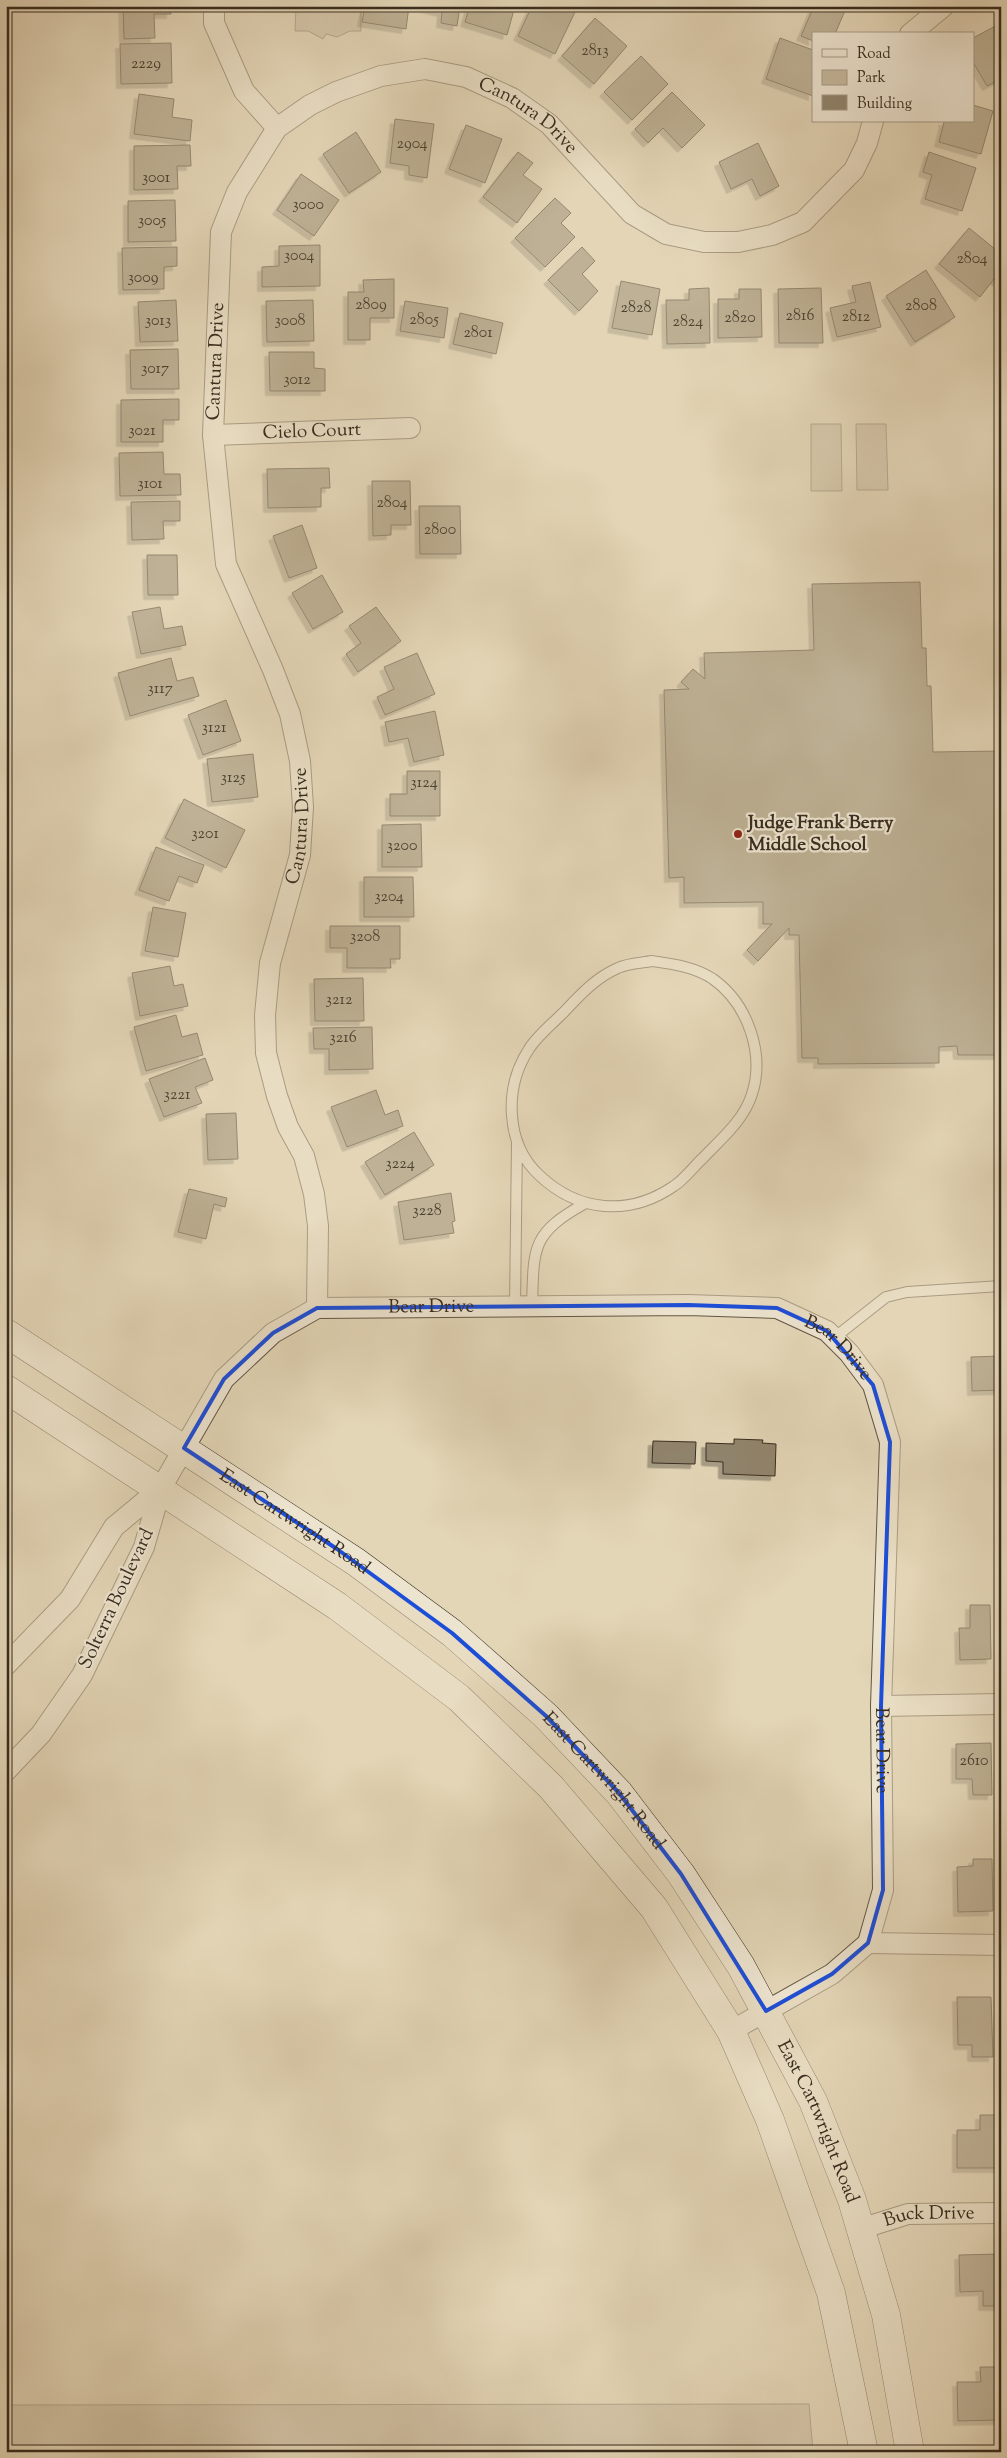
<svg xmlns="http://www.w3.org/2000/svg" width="1007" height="2458" font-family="'Sorts Mill Goudy',serif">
<defs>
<filter id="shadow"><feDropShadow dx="-4.5" dy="4.5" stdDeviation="0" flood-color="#0004"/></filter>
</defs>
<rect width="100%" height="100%" fill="#e3d6b7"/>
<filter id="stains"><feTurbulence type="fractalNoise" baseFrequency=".004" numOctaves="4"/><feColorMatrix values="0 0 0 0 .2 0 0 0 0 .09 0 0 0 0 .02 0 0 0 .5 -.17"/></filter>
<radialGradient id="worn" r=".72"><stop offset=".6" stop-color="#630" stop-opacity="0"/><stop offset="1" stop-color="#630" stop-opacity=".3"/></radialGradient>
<path fill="#c6b99d" stroke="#7f735e" d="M296,6H361V31H350L337,37L326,34L323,39L308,31H295Z
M811,424H841L842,491H811Z
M856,424H886L888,490H857Z
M809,2404L813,2452H6V2405Z"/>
<path fill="#91856e" stroke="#382d1f" filter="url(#shadow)" d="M123,6H171V14H154L155,38L124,39Z
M365,6H409L406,29L362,22Z
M418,6H460L457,26L441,23L442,12Z
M470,6H515L507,35L465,22Z
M532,6H562L575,12L555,54L518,36Z
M814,6H847L835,34H813V41L801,36Z
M595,18L627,46L594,84L562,56Z
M1001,23V79L987,86L973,62V38Z
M780,38L813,50V96L766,79Z
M171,43L172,83L121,84L120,44Z
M641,56L668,84L632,120L604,92Z
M672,92L705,125L682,148L663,128L648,143L635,129Z
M139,94L174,99L172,117L192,120L190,141L134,134Z
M973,105L993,111L981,154L939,142L944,122L942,121H973Z
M395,119L434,124L427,178L409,175V166L390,163Z
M466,125L502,139L485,183L449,169Z
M356,132L381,172L349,193L323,154Z
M758,143L779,186L760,196L752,179L731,189L719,162Z
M190,145L191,166H177L178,189L134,190V146Z
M518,152L533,163L523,175L542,189L517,223L483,197Z
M929,152L976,168L962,211L925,199L932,175L923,172Z
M301,174L339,200L314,236L277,210Z
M555,198L571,213L561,223L575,237L545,267L515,238Z
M175,200L176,241L128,242V201Z
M969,228L1001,254V277L997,282L994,279L980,297L939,264Z
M320,245V286L262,287V267L279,266V246Z
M177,247V266L164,267V289L123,290L122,248Z
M582,247L595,261L582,274L598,291L579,311L548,280Z
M926,270L955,317L915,342L886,296Z
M394,279V318H370V340H348V292H364L363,280Z
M621,281L660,289L652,335L612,328Z
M870,282L881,327L837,337L830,308L856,302L852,286Z
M709,288L710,343L667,344L666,300H689V289Z
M821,288L823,343H779L778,289Z
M739,289H761L762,337L718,338V299H739Z
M176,300L178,341L140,342L138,302Z
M313,300L314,341L267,342L266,301Z
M405,301L448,308L444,338L400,331Z
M460,313L503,323L496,354L453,344Z
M178,349L179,389H131L130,350Z
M269,352H314V368L325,369V391H270Z
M179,399V420H163V442H121V400Z
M163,452L164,474H180L181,495L120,496L119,453Z
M329,468L330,488H321V507L268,508L267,469Z
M372,481H410L411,525H391V535L373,536Z
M180,501V521H163L164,539L132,540L131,502Z
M419,506H460L461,554H420Z
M302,525L317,568L289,578L273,536Z
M147,555H177L178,595H148Z
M322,575L343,612L313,629L292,593Z
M920,582L922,648H926L927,686H931L933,752L1001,751V1055H958L957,1046L939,1047V1063L818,1064V1058H802L799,935H789V928L758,961L747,950L772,924H763V902L684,903V877L669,878L664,690L689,689L681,682L693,669L705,679L704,653L814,650L812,584Z
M160,607L164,629L182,626L186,645L141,654L132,612Z
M376,607L401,641L358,672L346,654L361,643L349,626Z
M417,653L435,694L385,715L377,697L394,689L384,667Z
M171,658L177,681L193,677L199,696L130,716L118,673Z
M226,700L241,741L203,755L188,715Z
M435,711L444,755L414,762L408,738L389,742L385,722Z
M253,754L258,797L212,802L207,759Z
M407,771H440V816H390V794H407Z
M184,799L245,830L226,868L165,838Z
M421,824L422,867H382V825Z
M156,847L204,865L197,883L179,876L169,901L139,890Z
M364,877H413L414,917H364Z
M153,907L186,913L178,957L145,951Z
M330,926H400V959H390L391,968H347V948H330Z
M170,966L174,986L183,984L188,1006L140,1016L132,973Z
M363,978L364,1021H315L314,979Z
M176,1015L182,1037L197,1033L203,1055L146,1071L134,1027Z
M372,1027L373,1069L329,1070V1049H314L313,1028Z
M205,1058L213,1080L195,1087L202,1103L164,1117L149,1079Z
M376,1090L385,1115L398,1110L403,1126L347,1147L331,1107Z
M236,1113L238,1159L208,1160L206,1114Z
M414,1132L434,1165L385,1195L365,1162Z
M189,1189L227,1198L225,1207L214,1204L206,1239L178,1232Z
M451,1193L455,1221L452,1222L454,1233L404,1240L398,1202Z
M1001,1356V1390L972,1391L971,1357Z
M734,1439L763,1440L762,1443L776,1444L775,1476L723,1474V1462L706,1461V1443L734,1444Z
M653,1441L696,1442L695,1464L652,1463Z
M970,1605H990L991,1659L960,1660L959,1628H970Z
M991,1743L992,1795H973L972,1779H956V1744Z
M973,1859H992L993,1911L958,1912L957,1867L973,1866Z
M957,1997H991L993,2057H972V2045H958Z
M980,2115H998L999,2168H957V2130H980Z
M1000,2254L1001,2306H983V2291L960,2292L959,2255Z
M980,2367H999L1000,2420L958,2421L957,2382H981Z"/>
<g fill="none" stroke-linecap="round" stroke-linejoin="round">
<defs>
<path id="lane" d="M652,961C673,964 695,967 713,979C748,1004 765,1054 752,1094C744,1120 722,1138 704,1157C694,1166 685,1179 674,1186C629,1217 578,1212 539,1175C505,1143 504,1087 529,1049C537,1036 552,1024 563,1013C580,995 595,978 618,968C628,963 641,963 652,961Z
M515,1306L517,1141
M532,1306C534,1249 530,1234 584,1204
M834,1338L886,1297L907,1292L1001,1286"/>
<g id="street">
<path d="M214,6V23L244,91L277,128"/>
<path d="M910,34L944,6"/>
<path id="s1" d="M213,435L410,428"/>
<path id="s2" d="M317,1308L318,1226L314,1194L304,1156L288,1127L277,1096L266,1053L265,1015L270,963L300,855L303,807L300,761L290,714L273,670L226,564L213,435L221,232L237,192L277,128L310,105L336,92L381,76L425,69L466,77L512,98L549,124L632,214L666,234L704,242H738L772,235L803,222L854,170L867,143L873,121"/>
<path id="s3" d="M161,1488L224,1379L273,1333L317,1308L688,1305L777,1308L827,1331L849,1353L873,1385L890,1442L881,1706L883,1890L868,1943L832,1974L731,2031"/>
<path d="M6,1665L70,1599L114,1527L161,1488L144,1547L82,1675L41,1734L6,1771"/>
<path d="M881,1706L1001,1704"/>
<path d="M868,1943L1001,1945"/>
<path id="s4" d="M860,2229L908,2214L1001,2213"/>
</g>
<g id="secondary">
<path id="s5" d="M6,1333L356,1562L452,1633L546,1716L619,1793L681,1874L741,1966L813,2101L852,2200L886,2315L910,2452"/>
<path d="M6,1389L337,1606L459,1698L551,1787L654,1908L731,2031L770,2120L831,2293L864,2452"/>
</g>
</defs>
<use href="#lane" stroke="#635745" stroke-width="12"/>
<use href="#street" stroke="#635745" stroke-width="22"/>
<use href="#secondary" stroke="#382d1f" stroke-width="29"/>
<use href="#lane" stroke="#ede4d0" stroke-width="10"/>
<use href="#street" stroke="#ede4d0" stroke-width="20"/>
<use href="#secondary" stroke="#ede4d0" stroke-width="28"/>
</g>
<path d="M0 0H1007V2458H0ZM688,1305L777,1308L827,1331L873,1385L890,1442L881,1706L883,1890L868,1943L832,1974L766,2011L681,1874L619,1793L546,1716L452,1633L337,1549L184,1448L224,1379L273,1333L317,1308Z" fill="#e3d6b7" fill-opacity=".55" fill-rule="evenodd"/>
<path fill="none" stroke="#1d4ed8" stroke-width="4" stroke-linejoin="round" d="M688,1305L777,1308L827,1331L873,1385L890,1442L881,1706L883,1890L868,1943L832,1974L766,2011L681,1874L619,1793L546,1716L452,1633L337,1549L184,1448L224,1379L273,1333L317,1308Z"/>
<circle fill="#8f2418" stroke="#ede4d0" stroke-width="2" cx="738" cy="834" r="5"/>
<g text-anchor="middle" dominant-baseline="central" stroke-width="4.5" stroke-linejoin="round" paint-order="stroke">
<g font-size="16" fill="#4e4333">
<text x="595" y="51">2813</text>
<text x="146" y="64">2229</text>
<text x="412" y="144">2904</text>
<text x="156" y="178">3001</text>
<text x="308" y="205">3000</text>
<text x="152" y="221">3005</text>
<text x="299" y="256">3004</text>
<text x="972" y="259">2804</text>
<text x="143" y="278">3009</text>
<text x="371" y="305">2809</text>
<text x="921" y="306">2808</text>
<text x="636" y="308">2828</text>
<text x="800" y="316">2816</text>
<text x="856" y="317">2812</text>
<text x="740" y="318">2820</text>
<text x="424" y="320">2805</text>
<text x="158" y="321">3013</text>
<text x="290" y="321">3008</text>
<text x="688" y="322">2824</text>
<text x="478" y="333">2801</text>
<text x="155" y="369">3017</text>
<text x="297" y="380">3012</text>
<text x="142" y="431">3021</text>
<text x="150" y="484">3101</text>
<text x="392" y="503">2804</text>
<text x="440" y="530">2800</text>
<text x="160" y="689">3117</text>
<text x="214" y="728">3121</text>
<text x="233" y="778">3125</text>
<text x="424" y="783">3124</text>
<text x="205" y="834">3201</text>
<text x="402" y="846">3200</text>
<text x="389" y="897">3204</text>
<text x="365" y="937">3208</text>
<text x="339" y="1000">3212</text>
<text x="343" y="1038">3216</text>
<text x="177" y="1095">3221</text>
<text x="400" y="1164">3224</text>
<text x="427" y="1211">3228</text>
<text x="974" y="1761">2610</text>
</g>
<g font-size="19" fill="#382d1f" stroke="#ede4d0">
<text stroke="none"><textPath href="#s2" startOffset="1500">Cantura Drive</textPath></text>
<text stroke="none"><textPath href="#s2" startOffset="975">Cantura Drive</textPath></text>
<text stroke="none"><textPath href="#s1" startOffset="99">Cielo Court</textPath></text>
<text stroke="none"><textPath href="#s2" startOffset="495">Cantura Drive</textPath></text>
<text stroke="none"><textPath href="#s3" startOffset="358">Bear Drive</textPath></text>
<text stroke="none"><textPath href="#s3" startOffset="778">Bear Drive</textPath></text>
<text stroke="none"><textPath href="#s5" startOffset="345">East Cartwright Road</textPath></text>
<text transform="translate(117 1599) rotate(-65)">Solterra Boulevard</text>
<text stroke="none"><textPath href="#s3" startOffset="1198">Bear Drive</textPath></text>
<text stroke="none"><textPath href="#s5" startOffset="750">East Cartwright Road</textPath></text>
<text stroke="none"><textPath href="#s5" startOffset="1155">East Cartwright Road</textPath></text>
<text stroke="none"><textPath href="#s4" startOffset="71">Buck Drive</textPath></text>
</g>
<g font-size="19" font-weight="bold" fill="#382d1f" stroke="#ede4d0" text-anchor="start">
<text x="748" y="823">Judge Frank Berry<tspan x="748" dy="22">Middle School</tspan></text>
</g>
</g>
<rect width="1007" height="2458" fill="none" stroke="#e3d6b7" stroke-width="25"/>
<rect x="8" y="8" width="992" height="2443" fill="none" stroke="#382d1f" stroke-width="2.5"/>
<rect x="12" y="12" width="982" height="2433" fill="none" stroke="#382d1f"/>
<rect x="812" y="32" width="162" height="90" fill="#ede4d0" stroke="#a59b89"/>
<rect x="822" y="49" width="25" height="8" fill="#ede4d0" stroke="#a59b89"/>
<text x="857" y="58" font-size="15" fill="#382d1f">Road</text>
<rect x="822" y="70" width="25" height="15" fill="#c6b99d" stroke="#a59b89"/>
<text x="857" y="82" font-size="15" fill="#382d1f">Park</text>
<rect x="822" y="95" width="25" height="15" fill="#91856e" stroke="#a59b89"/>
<text x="857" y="108" font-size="15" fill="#382d1f">Building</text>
<rect width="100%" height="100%" filter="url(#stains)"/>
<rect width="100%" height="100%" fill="url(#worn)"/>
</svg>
